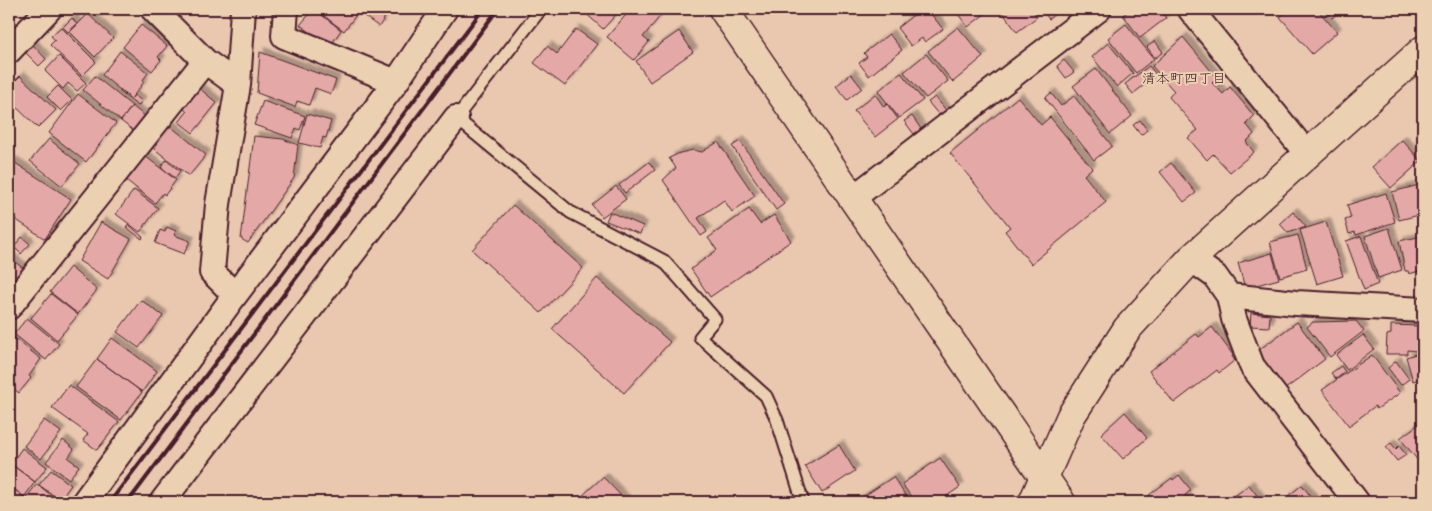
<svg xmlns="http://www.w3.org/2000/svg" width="1432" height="511" font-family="Mali,'Klee One',sans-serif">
<defs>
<filter id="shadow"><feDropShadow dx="4.5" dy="-4.5" stdDeviation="1" flood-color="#0004"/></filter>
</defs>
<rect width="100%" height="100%" fill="#eac8b0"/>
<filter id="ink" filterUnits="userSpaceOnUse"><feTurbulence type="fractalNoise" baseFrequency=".02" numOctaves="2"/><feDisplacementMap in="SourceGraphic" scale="10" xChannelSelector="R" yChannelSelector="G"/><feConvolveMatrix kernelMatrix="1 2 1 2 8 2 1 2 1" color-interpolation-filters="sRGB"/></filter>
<g filter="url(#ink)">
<path fill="#e4a9a7" stroke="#4a1f2b" filter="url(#shadow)" d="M314,9L341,30L330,46L300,25Z
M317,9H348L356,15L344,31L316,10Z
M369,9H383L388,12L379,27L364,16Z
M581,9H621L603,29Z
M631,9H654L661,15L643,37L649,42L634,60L607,37Z
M921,9H927L943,29L925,42L922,38L911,46L897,28Z
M954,9H991L968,27Z
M1000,9H1032L1037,17L1017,32Z
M1041,9H1061L1049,19Z
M1131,9H1159L1166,18L1140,38L1123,15Z
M1290,9H1317L1337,32L1312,54L1280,17Z
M1323,9H1347L1343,12L1341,10L1332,18Z
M88,14L113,38L95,57L70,32Z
M72,18L77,24L68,32L63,27Z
M1126,24L1154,59L1136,73L1108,38Z
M141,25L167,46L158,57L161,60L152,71L123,47Z
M61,27L96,62L82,76L50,45L55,40L51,36Z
M958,27L983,57L953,82L928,51Z
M576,29L597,44L565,86L534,63L547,46L557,54Z
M679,31L693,52L650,82L636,61Z
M889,34L902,50L869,76L859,63L867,57L864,53Z
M1183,37L1217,78L1212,83L1223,94L1230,87L1254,116L1246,124L1254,134L1246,142L1254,152L1230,172L1213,154L1207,160L1188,138L1198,130L1169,97L1174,91L1152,66Z
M1155,41L1163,52L1155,58L1147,47Z
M1108,43L1133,73L1117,87L1092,57Z
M32,44L46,59L39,66L25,52Z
M120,51L148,73L142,81L144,82L131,99L102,75Z
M260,52L336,80L331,94L315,88L309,105L297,101L295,107L257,93Z
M926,54L948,81L926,98L904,72Z
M59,56L86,83L77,91L68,83L63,89L45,71Z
M1064,60L1074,72L1066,78L1057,66Z
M1149,66L1156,75L1133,94L1125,84Z
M1096,69L1132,116L1110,134L1073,86Z
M901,73L923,100L899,118L878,91Z
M851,74L862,88L847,100L836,86Z
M20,76L56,110L38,128L9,100V87Z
M95,76L132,106L121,121L83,90Z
M58,86L72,100L61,111L47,97Z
M199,88L217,103L193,133L179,122L187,112L183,108Z
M121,90L131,99L134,95L142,101L138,106L120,92Z
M1051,93L1061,106L1074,96L1112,146L1094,160L1045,98Z
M78,94L116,123L86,162L49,133Z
M875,94L884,107L887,104L898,119L875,137L854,111Z
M935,97L946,110L939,115L928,102Z
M1018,97L1041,125L1050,117L1092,168L1084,175L1106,202L1031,264L1005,231L1010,227L950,153Z
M263,101L305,116L300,130L296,128L292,138L254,125Z
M132,106L146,117L135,132L121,121Z
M307,114L331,121L326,138L323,137L320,148L299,143Z
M912,116L921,129L914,134L904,121Z
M1140,120L1147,130L1141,135L1133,125Z
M169,125L206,155L189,176L152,147Z
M254,136L283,139L298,145L294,178L248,243L241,239Z
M49,139L80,164L62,186L30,161Z
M1402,140L1421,161L1391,188L1372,167Z
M740,141L784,204L776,210L732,146Z
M718,142L755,196L732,212L724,200L698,218L707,232L701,236L663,180L676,168L669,158L680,153L693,150L702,152Z
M145,156L176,180L165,195L163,193L155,203L126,180Z
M166,160L180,171L175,178L161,167Z
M12,161L71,199L45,239L9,215V166Z
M649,162L655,170L625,193L619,185Z
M1171,163L1196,193L1184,202L1160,172Z
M1423,184V214L1399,220L1392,192Z
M616,186L626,199L602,217L592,205Z
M134,190L158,208L140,232L116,214Z
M1386,193L1395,222L1356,235L1355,232L1349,234L1345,220L1351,218L1347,205Z
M513,205L583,268L541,313L472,250Z
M749,209L760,224L774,215L791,241L710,297L691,269L717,250L708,238Z
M610,212L643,226L640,234L606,221Z
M1293,212L1306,227L1288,233L1280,224Z
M101,222L131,239L108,279L79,261Z
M1326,222L1343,276L1317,284L1300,230Z
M128,224L143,237L142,239L126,227Z
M167,227L176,231L174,235L190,241L184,254L155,243L160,230L165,232Z
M1389,228L1402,270L1378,278L1365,236Z
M1298,235L1307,269L1280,277L1270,242Z
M1361,236L1378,284L1364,290L1346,241Z
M1423,236V270L1409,274L1408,271H1405L1399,241Z
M22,237L30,244L21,254L14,247Z
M1272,253L1279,279L1245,288L1238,263Z
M10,258L24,269L9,288V260Z
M70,267L97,290L78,314L50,292Z
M597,278L670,342L624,393L552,329Z
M51,294L78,315L57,340L31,318Z
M141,300L163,316L139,348L117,332Z
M1251,313L1270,315L1269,327L1250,326Z
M27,318L59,344L46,360L14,334Z
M1356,321L1364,331L1330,357L1307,327L1313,322Z
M1297,322L1325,359L1284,390L1256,352Z
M1391,325L1418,326L1417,351L1407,350V354H1386L1387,335L1391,334Z
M1212,327L1233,355L1232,357L1235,360L1219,373L1217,370L1174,403L1149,371L1196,334L1199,337Z
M10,335L41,359L29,376L31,378L19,393L9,385V337Z
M1363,335L1374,349L1347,370L1336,355Z
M112,338L157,371L142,392L97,359Z
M1423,350V380L1416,352Z
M1416,354L1423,378L1413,381L1406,357Z
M1372,355L1400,393L1377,409L1375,406L1349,426L1322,390Z
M97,359L142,392L121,420L76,387Z
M1396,361L1409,379L1401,385L1388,368Z
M1341,366L1345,372L1336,379L1331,373Z
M69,385L119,422L97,450L83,440L88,434L52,408Z
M1125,412L1147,438L1123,459L1101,434Z
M44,420L61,432L41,459L24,446Z
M1423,421V467L1400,438Z
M63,440L74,449L68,458L79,466L69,479L46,462Z
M1391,443L1396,449L1399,446L1406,455L1397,461L1386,447Z
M839,445L855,471L822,493L805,466Z
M22,448L47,467L35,482L11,464Z
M940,458L960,487L938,502H915L902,484Z
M11,464L35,482L24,497L9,485V467Z
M51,470L71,485L60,500L39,485Z
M1179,475L1191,490L1185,495L1190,502H1155L1149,495L1172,478L1173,480Z
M603,477L627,502H588L582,496Z
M893,477L910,502H855Z
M37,484L56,499L54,502H23Z
M9,485L24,497L21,502H9Z
M1249,485L1262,502H1227Z
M1302,485L1315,502H1291L1287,497Z"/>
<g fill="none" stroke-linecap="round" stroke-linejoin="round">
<defs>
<path id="service" d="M541,9L456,118L570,212L664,261L715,319L700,337L766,396L777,420L803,502"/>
<path id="minor" d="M286,9L284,36L396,82
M1190,9L1308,155
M9,51L49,9
M238,85L243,9
M853,198L1099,9
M1191,259L1215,276L1229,296L1234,319L1252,366L1357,502
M235,295L396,82L445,9
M1229,296L1296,303L1423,310
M9,307L205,61
M84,502L235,295L212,272L218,204L238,85L205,61L153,9
M162,502L456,118"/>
<path id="tertiary" d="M723,9L1061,502
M1033,502L1071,416L1127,329L1191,259L1423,50"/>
</defs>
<use href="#service" stroke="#4a1f2b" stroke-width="15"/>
<use href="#minor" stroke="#4a1f2b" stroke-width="28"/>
<use href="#tertiary" stroke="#4a1f2b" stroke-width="31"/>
<use href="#service" stroke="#ebd0b2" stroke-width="11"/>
<use href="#minor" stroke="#ebd0b2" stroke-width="24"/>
<use href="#tertiary" stroke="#ebd0b2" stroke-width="28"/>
<path stroke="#4a1f2b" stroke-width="4" d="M110,502L483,9
M128,502L498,9"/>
</g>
</g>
<g text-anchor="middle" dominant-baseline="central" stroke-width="4" stroke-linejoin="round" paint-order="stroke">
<g font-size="14" fill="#4a1f2b" stroke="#ebd0b2">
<text x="1184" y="77">清本町四丁目</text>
</g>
</g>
<rect width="1432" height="511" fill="none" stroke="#ebd0b2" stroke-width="30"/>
<rect x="15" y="15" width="1402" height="481" fill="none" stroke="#4a1f2b" stroke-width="2" filter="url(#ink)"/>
</svg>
